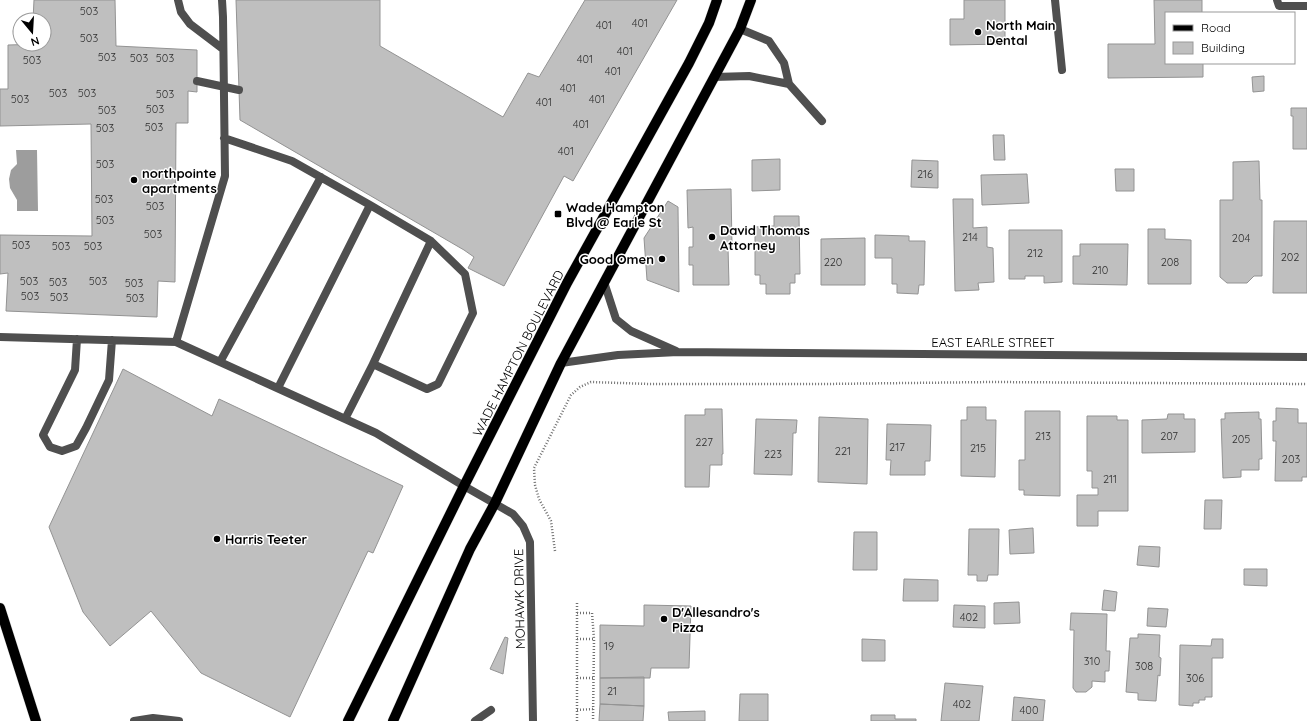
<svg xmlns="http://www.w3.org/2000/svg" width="1307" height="721" font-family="Quicksand,sans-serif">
<rect width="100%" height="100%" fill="#fff"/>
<path fill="#9d9d9d" d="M16,150H37L38,211H17V200L10,188L9,179L11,170L17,164Z"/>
<path fill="#bfbfbf" stroke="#939393" d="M34,0H115L116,46L197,50V92L188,91V123H176L175,282L158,281L157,317L6,311L8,273L0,274V235L92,236L91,124L0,126V89H8V45L44,44V20H33Z
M236,0H380V46L503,117L528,73L539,77L585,0H677L573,181L564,176L504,286L468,268L474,257L464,250L240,120Z
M964,0H1005V44L950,45V19H964Z
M1154,0H1202V13H1166V63H1203V77L1108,78V44H1155Z
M1264,76V91L1253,92L1252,77Z
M1291,108H1307V149H1293V116H1291Z
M993,135H1004L1005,160H994Z
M780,159V190L752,191V160Z
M912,160L938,161V188L911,187Z
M1259,161L1260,200H1262V276H1254L1247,283H1227L1220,277V200H1233V162Z
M1115,169H1134V191H1116Z
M1027,174L1029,203L982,205L981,175Z
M731,189L732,247H728L729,285H693V265H689V247H693V227L688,228L687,190Z
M953,199H973V228L987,227V247L993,248L994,282L978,283L979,290L955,291Z
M668,201L678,207L679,292L647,280L644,238Z
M774,216H799L800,274H795V283H790V294H766V284H760V275H755V227L774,226Z
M1274,221H1307V293H1273Z
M1148,229H1165V239L1191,240V284H1148Z
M1009,230H1062V282L1044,283V276H1025V279H1009Z
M875,235L909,236V241H925L924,285H919L918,294L897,293V284H892V258H875Z
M865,238V285H821V239Z
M1080,244H1128L1127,285L1073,284V256H1080Z
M123,369L212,416L219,399L403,486L373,553L368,551L290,717L201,673L151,611L110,646L83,612L49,527Z
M967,407H986V420H996L995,477L961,476V420H967Z
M1276,408L1298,409V423H1307V477H1302V481H1275L1276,441H1273V421H1276Z
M705,409H722L723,454H722V465H710L709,487H685V415H705Z
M1025,411H1060V496L1024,495V490H1019V460H1025Z
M1259,412V419H1261L1262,459H1259V470H1241V477L1223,478L1221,419H1225V413Z
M1168,414H1184V419H1195V452L1142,453V420L1167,419Z
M1087,416H1117V420H1128V511H1098V526H1077V495H1098V488H1092V471H1087Z
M819,417L868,419L867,484L818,482Z
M756,419L797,420L796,433H793L792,475L754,474Z
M887,424L931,425L930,461H925V475H890L891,460H886Z
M1205,500H1222L1221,529H1204Z
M1033,528L1034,553L1010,554L1009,530Z
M969,529H999L998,575H988L987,581H977V575H968Z
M854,532H877V570H853Z
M1139,546L1160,547L1159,567L1137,565Z
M1244,569H1267V586L1244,585Z
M904,579L938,580V601H903Z
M1104,590L1117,592L1115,611L1102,610Z
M1019,602L1020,623L994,624V603Z
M644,605L691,606L689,668H651L650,678H600V625L644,626Z
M954,605L985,606V628L953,627Z
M1148,608L1168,609L1166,627L1147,626Z
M1071,613L1107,614L1106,651H1110L1109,671H1105V682L1092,681V687L1086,692H1076L1073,688L1074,630H1070Z
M1138,634L1160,635L1159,657L1161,658L1160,676L1158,675L1156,701L1138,700V693L1126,692L1130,638H1138Z
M505,637L508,638L503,674L490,669Z
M862,639L885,640V661H862Z
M1212,639H1223V658H1212V697H1205V700H1199V703H1193V706L1179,705L1180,645L1211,646Z
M644,677V706L600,704V678Z
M945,683L983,686L979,721H941Z
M740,694H768V721H739Z
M1014,697L1045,700L1043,721H1012Z
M600,704L644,706L643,721H599Z
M705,711V721H669L668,712Z
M871,715H895V719H916V721H871Z"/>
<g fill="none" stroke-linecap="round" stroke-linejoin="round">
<defs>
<path id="primary" d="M0,608L36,721
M348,721L464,486L567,283L689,63L709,23L717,0
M393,721L470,549L495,503L561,363L740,29L751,0"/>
</defs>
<use href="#primary" stroke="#dbdbdb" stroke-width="11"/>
<path stroke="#717171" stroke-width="2.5" stroke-dasharray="1 2" stroke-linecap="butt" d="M555,551L551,521L539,499L535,485L534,468L571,395L580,387L591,382L650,384H825L992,382L1307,384
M577,613H592L594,639L593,721
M577,639H594
M577,678H594
M577,710L593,709
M577,721V601"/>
<path stroke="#4f4f4f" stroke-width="8" d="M178,0L181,12L190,24L223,49
M222,0L223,17L225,176L176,342L376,433L464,486
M1055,0L1062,70
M1277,0L1279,6H1307
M740,29L769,41L784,63L789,84L822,121
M714,77L749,76L789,84
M224,138L292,161L370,205L431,241L465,274L473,313L438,384L427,389L373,364L345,419
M0,337L176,342
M77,339L75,370L43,435L50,447L62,451L76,446L86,428L109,380L112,340
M220,362L321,177
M373,364L431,241
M278,388L370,205
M134,721L153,718L179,721
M475,721L491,710"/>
<path stroke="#4f4f4f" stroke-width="8" d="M604,282L616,319L631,331L676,351
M561,363L618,355L678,352L1307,357"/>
<path stroke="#4f4f4f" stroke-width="8" d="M464,486L513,514L523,526L530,542L533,721"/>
<use href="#primary" stroke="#000" stroke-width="10"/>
<path stroke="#4f4f4f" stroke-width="8" d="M197,81L239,90"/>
</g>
<g fill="#000" stroke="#fff" stroke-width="1.5">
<circle cx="978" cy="32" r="4"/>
<circle cx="134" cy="180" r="4"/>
<rect x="554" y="210" width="8" height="8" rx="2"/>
<circle cx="712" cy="237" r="4"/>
<circle cx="662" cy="259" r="4"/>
<circle cx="217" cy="539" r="4"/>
<circle cx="664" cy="619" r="4"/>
</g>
<g text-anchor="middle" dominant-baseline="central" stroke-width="3" stroke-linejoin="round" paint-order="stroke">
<g font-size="11" fill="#303030">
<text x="89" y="11">503</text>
<text x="640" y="23">401</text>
<text x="604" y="25">401</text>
<text x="89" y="38">503</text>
<text x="625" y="51">401</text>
<text x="107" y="57">503</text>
<text x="139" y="58">503</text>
<text x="165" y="58">503</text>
<text x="585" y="59">401</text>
<text x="32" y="60">503</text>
<text x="613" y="71">401</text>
<text x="568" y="88">401</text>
<text x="58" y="93">503</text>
<text x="87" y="93">503</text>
<text x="165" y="94">503</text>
<text x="20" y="99">503</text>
<text x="597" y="99">401</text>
<text x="544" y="102">401</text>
<text x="155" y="109">503</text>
<text x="107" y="110">503</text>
<text x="581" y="124">401</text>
<text x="154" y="127">503</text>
<text x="105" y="128">503</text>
<text x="566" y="151">401</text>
<text x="105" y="164">503</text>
<text x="925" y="174">216</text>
<text x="104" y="199">503</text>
<text x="155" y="206">503</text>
<text x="105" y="220">503</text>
<text x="153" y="234">503</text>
<text x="970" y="237">214</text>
<text x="1241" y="238">204</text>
<text x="21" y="245">503</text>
<text x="61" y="246">503</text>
<text x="93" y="246">503</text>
<text x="1035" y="253">212</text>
<text x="1290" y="257">202</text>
<text x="833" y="262">220</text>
<text x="1170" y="262">208</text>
<text x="1100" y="270">210</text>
<text x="29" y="281">503</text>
<text x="98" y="281">503</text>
<text x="58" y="282">503</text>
<text x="134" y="283">503</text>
<text x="30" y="296">503</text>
<text x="59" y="297">503</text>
<text x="135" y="298">503</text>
<text x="1043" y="436">213</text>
<text x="1169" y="436">207</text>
<text x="1241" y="439">205</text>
<text x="704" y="442">227</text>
<text x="897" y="447">217</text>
<text x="978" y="448">215</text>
<text x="843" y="451">221</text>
<text x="773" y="454">223</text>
<text x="1291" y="459">203</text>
<text x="1110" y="479">211</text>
<text x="969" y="617">402</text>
<text x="609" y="646">19</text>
<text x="1092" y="661">310</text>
<text x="1144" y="666">308</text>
<text x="1195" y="678">306</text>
<text x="612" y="691">21</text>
<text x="962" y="704">402</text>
<text x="1029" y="710">400</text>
</g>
<g font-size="13" font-weight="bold" fill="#000" stroke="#fff" text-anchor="start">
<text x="986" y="25">North Main<tspan x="986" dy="15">Dental</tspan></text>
<text x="142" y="173">northpointe<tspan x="142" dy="15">apartments</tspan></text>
<text x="566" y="207">Wade Hampton<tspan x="566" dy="15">Blvd @ Earle St</tspan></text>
<text x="720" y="230">David Thomas<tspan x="720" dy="15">Attorney</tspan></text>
<text x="654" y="259" text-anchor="end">Good Omen</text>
<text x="225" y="539">Harris Teeter</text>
<text x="672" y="612">D'Allesandro's<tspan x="672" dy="15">Pizza</tspan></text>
</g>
<g font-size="13" fill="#000" stroke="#fff">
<text x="993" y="342">EAST EARLE STREET</text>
<text transform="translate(518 353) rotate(-63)">WADE HAMPTON BOULEVARD</text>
<text transform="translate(519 599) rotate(-91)">MOHAWK DRIVE</text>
</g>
</g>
<rect x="1165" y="12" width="130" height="52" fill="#ffffff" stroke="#999999"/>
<rect x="1173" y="25" width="20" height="6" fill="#000000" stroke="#999999"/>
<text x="1201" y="32" font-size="12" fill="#000000">Road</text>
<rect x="1173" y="42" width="20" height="12" fill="#bfbfbf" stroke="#999999"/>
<text x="1201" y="52" font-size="12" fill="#000000">Building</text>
<g transform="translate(32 32) rotate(162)"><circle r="19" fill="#ffffff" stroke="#999999"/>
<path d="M0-3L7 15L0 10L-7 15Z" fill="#000000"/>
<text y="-6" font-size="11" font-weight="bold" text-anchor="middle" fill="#000000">N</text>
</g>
</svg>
